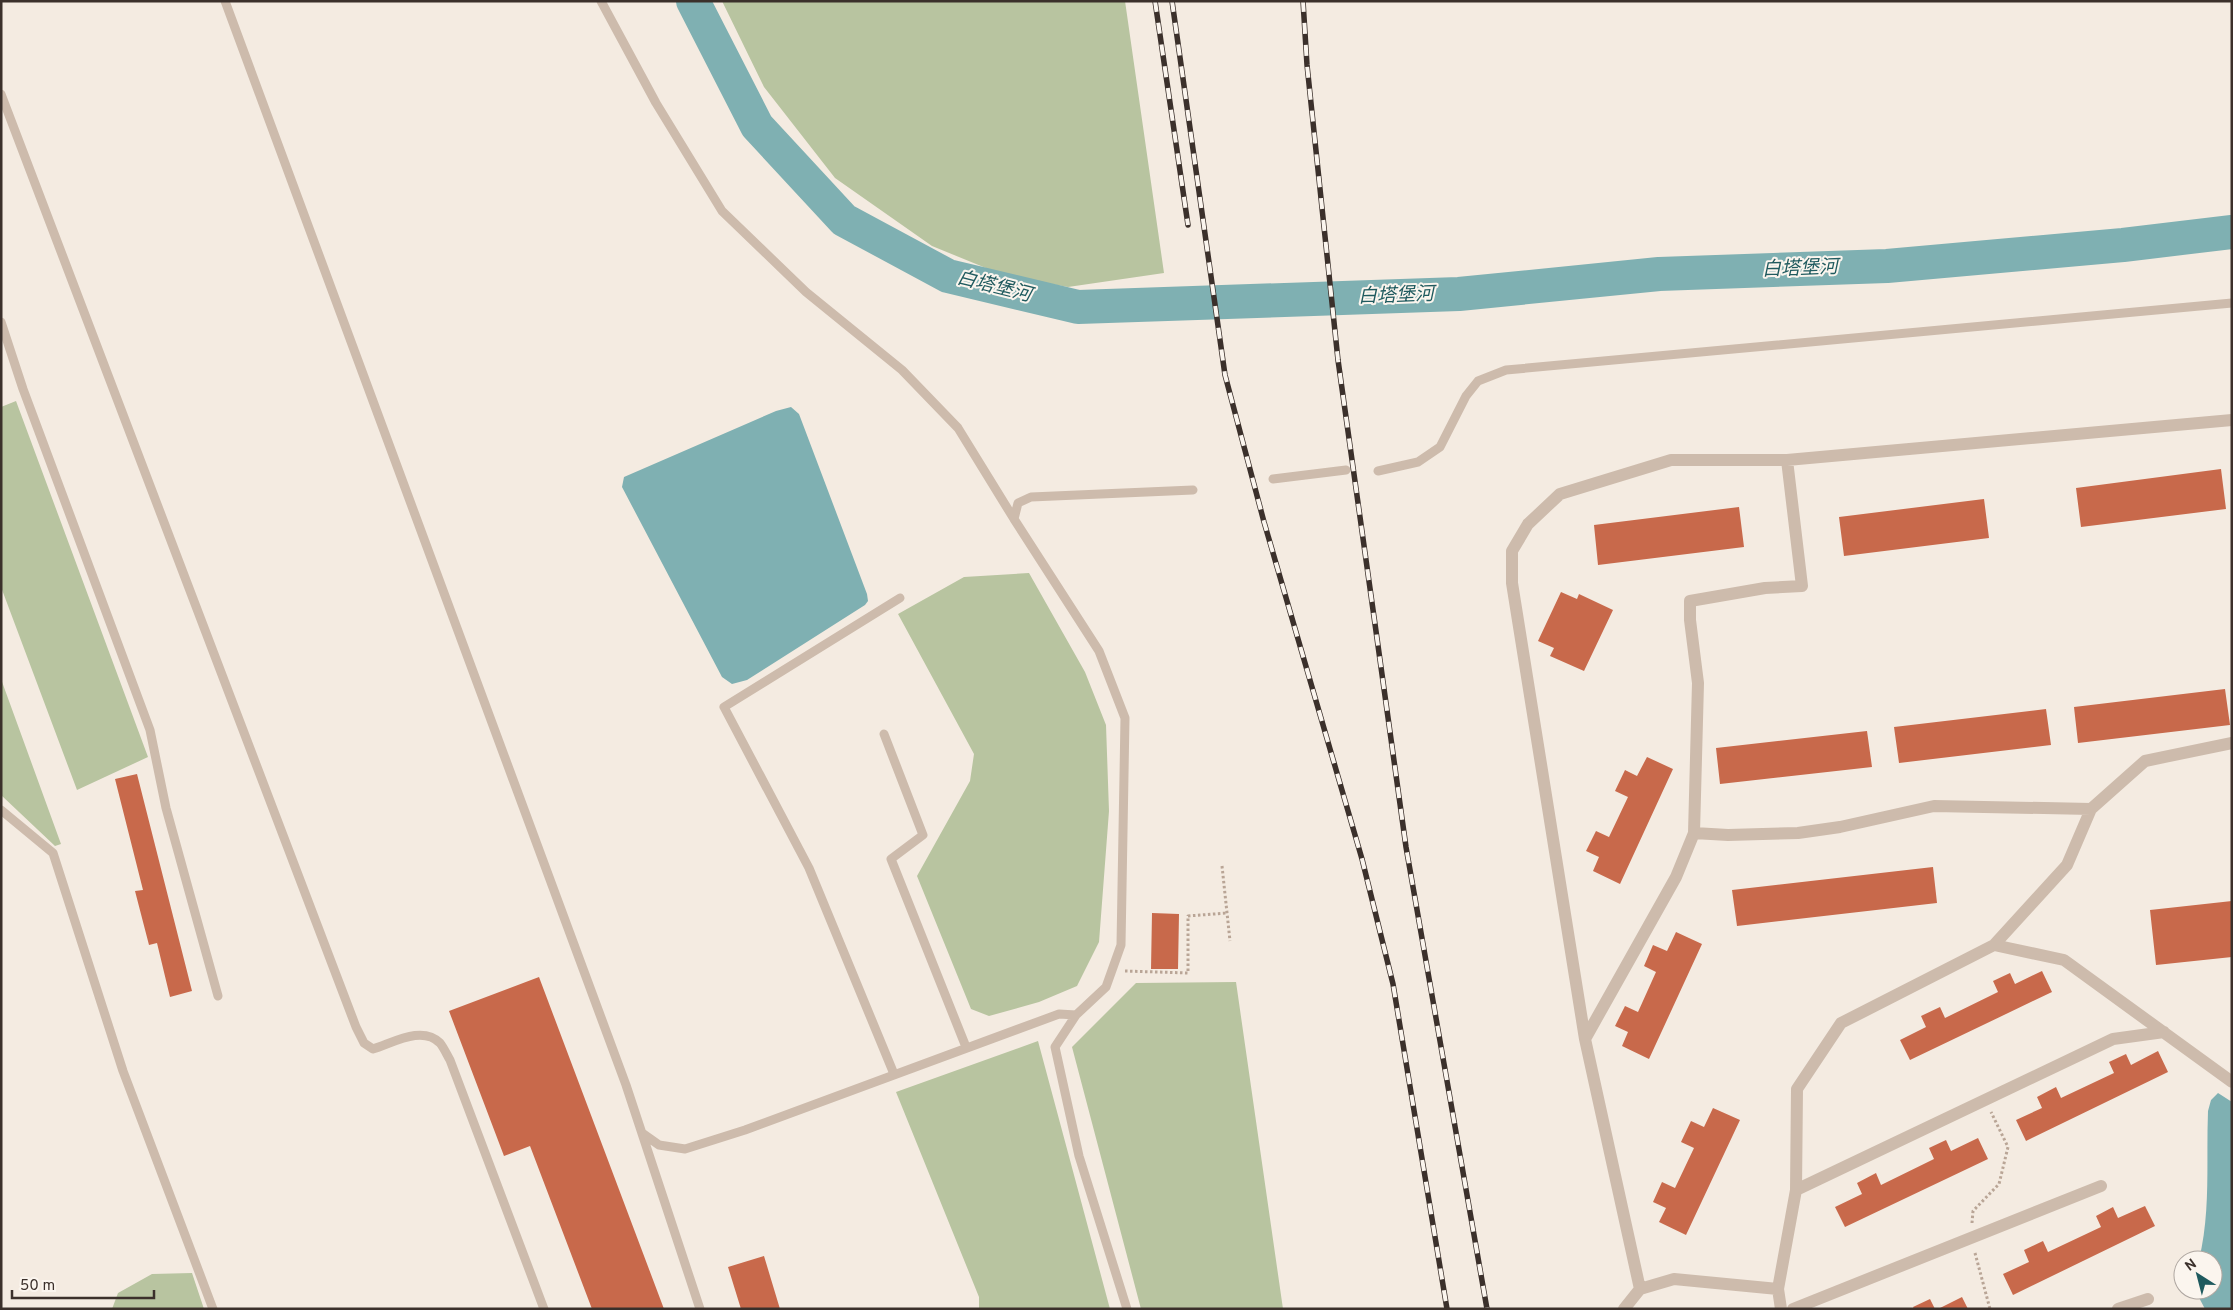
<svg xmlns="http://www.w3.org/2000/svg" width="2233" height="1310" font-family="Overpass,'Noto Sans SC',sans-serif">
<rect width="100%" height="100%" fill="#f4ebe1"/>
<path fill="#b8c4a0" d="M722,1H1125L1164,273L1068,287L1003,275L932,246L835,178L764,87Z
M16,401L148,757L77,790L1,587V407Z
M1029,573L1085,672L1106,725L1109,811L1099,942L1077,986L1039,1002L989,1016L971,1009L917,876L970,781L974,754L898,614L964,577Z
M1,679L61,844L55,846L1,795Z
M1236,982L1283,1309H1141L1072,1047L1136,983Z
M1038,1041L1110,1309H979V1297L896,1092Z
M192,1273L204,1309H112L118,1293L152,1274Z"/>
<path fill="#7fb0b2" d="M791,407L799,414L867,594L868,601L865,605L747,680L732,684L722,677L622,487L624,477L776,411Z
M2218,1093L2232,1102V1309H2205L2195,1290H2213V1260H2199C2211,1211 2206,1161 2208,1111L2211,1100Z"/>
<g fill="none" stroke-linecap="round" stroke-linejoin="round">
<path stroke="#7fb0b2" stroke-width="34" d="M693,1L757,126L844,220L948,276L1078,307L1459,294L1659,274L1887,266L2123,245L2232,232"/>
</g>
<path fill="#c8694b" d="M2221,469L2226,509L2081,527L2076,488Z
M1984,499L1989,538L1844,556L1839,517Z
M1739,507L1744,547L1598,565L1594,525Z
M1561,592L1577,599L1579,594L1613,610L1584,671L1550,656L1554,648L1538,641Z
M2225,689L2230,725L2078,743L2074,707Z
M2046,709L2051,745L1899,763L1894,727Z
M1867,731L1872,767L1720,784L1716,748Z
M1647,757L1673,769L1620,884L1593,871L1599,857L1586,851L1596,831L1609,837L1628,797L1615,791L1625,770L1637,776Z
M137,774L192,991L170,997L157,943L149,945L135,891L143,890L115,779Z
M1933,867L1937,903L1737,926L1732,890Z
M2232,901V957L2156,965L2150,910Z
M1152,913L1179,914L1178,969H1151Z
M1676,932L1702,944L1649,1059L1622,1046L1628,1032L1615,1026L1625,1006L1638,1012L1656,972L1644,966L1653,945L1667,951Z
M2042,971L2052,992L1910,1060L1900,1040L1926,1027L1921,1016L1940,1007L1945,1018L1998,992L1993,981L2010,973L2015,984Z
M539,977L664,1309H592L530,1146L504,1156L449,1011Z
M2158,1051L2168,1072L2026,1141L2016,1120L2042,1108L2037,1097L2056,1087L2061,1098L2114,1073L2109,1062L2126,1054L2131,1065Z
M1713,1108L1740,1120L1686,1235L1659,1222L1666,1208L1653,1202L1662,1182L1675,1188L1694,1148L1681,1142L1691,1121L1704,1127Z
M1978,1138L1988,1159L1845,1227L1835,1207L1862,1194L1857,1183L1876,1173L1881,1185L1934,1159L1929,1148L1946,1140L1951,1151Z
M2145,1206L2155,1226L2013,1295L2003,1274L2029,1262L2024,1250L2043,1241L2048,1252L2101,1227L2096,1216L2113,1207L2118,1218Z
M764,1256L780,1309H741L728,1267Z
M1962,1297L1968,1309H1938Z
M1930,1299L1935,1309H1914L1913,1307Z"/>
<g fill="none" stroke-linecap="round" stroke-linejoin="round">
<path stroke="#b9a596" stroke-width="3" stroke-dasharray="2.5 2.5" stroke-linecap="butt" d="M1222,866L1230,941
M1125,971L1188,973V916L1227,913
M1972,1223L1973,1211L1999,1184L2008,1147L1991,1112
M1975,1253L1990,1309"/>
<path stroke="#cdbbac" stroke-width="9" d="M225,1L626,1085L700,1309
M601,1L656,103L722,211L806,292L902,370L958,428L1014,519
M1,94L356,1027L364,1043L373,1049C393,1043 422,1025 440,1043C444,1048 447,1055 450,1060L544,1309
M1,322L23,389L150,730L166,808L218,996
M1378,471L1418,462L1440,447L1466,396L1478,381L1506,370L2232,303
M1273,479L1346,470
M884,734L923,835L891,859L966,1047
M1,810L53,853L123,1071L213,1309
M894,1074L809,868L724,707L900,598
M642,1133L659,1145L685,1149L745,1130L1059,1014L1076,1015
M1127,1309L1079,1156L1055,1047L1076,1015L1106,987L1121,945L1125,718L1099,651L1014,519L1018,503L1031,497L1193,490"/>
<path stroke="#cdbbac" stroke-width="12" d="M1694,833L1728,835L1798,833L1840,827L1934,806L2091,809
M1994,945L2064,960L2232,1082
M1585,1039L1676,877L1694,833L1698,683L1690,620V601L1765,588L1802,586L1787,460
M1796,1190L2113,1039L2164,1032
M1640,1289L1585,1039L1512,583V551L1528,524L1560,494L1671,460H1787L2232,420
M1624,1309L1640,1289L1674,1279L1778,1289
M1781,1309L1778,1289L1796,1190L1797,1089L1841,1023L1994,945L2067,865L2091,809L2145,761L2232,743
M1793,1309L2101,1186
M2118,1309L2148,1299"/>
<defs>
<path id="rail" d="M1155,1L1188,225
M1172,1L1225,375L1264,522L1362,859L1393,984L1447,1309
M1303,1L1307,65L1338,360L1375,624L1406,847L1487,1309"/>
</defs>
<use href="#rail" stroke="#3b302b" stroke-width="5.5"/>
<use href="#rail" stroke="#fbf5ee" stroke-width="4" stroke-dasharray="11" stroke-linecap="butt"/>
</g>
<g text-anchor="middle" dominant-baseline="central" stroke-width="4" stroke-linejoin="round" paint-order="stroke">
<g font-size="19" font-style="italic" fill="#1f5a5e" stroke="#fbf5ee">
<text transform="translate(1800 269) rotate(-2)">白塔堡河</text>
<text transform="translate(994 287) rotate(14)">白塔堡河</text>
<text transform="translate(1396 296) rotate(-2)">白塔堡河</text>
</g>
</g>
<rect width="2233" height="1310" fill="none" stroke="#3b302b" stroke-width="5"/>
<g transform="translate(2198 1275) rotate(324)"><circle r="24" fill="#fbf5ee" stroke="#aea6a0"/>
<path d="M0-4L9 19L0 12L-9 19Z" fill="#1f5a5e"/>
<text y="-8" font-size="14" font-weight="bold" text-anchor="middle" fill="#3b302b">N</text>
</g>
<path d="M12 1290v8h142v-8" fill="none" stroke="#3b302b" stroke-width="2.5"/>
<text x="20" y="1290" font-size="15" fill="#3b302b" stroke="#fbf5ee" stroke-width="4" paint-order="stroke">50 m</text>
</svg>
